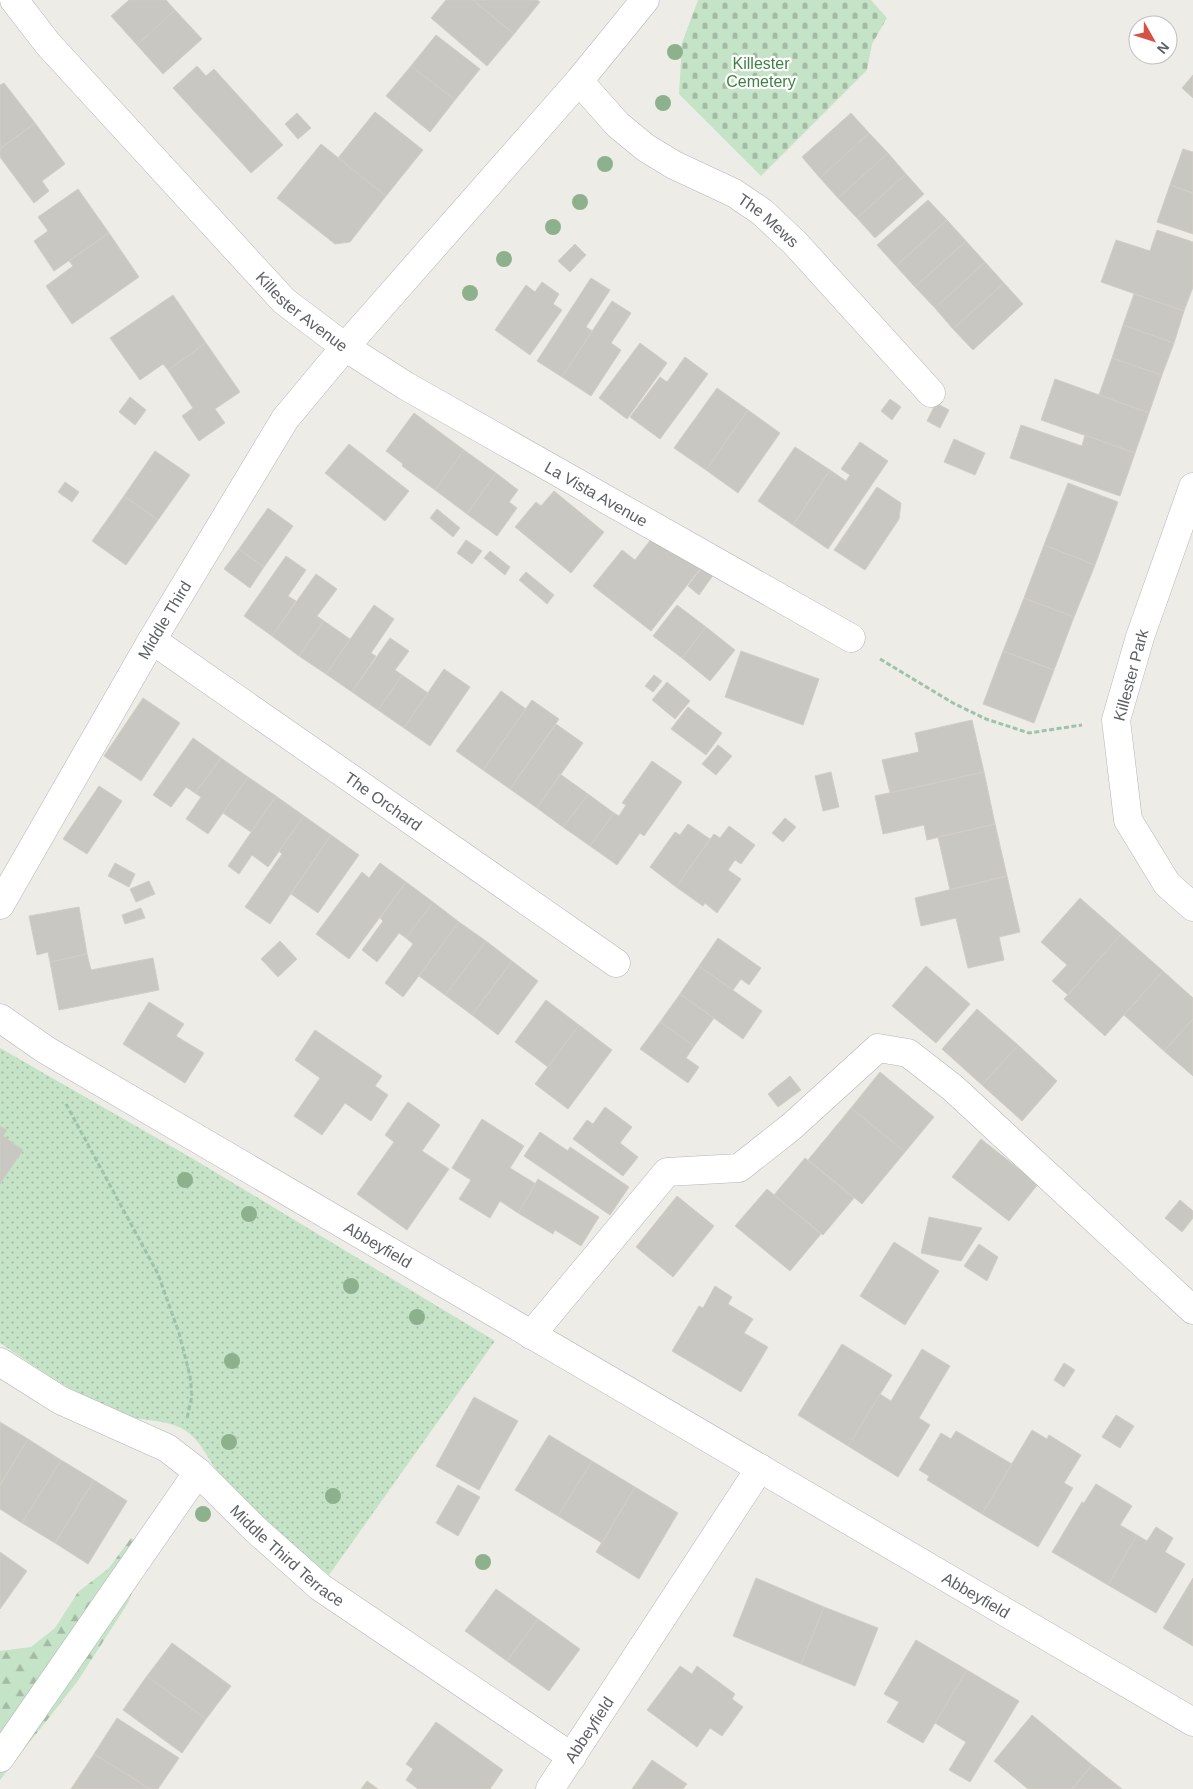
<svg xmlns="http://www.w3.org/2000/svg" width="1193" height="1789" font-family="Arial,sans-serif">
<defs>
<pattern id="forest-firs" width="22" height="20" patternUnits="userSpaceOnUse" patternTransform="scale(1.25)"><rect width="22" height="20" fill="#c5e3c6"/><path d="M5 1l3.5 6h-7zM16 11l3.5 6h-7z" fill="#a3bba4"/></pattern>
<pattern id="cemetery-stones" width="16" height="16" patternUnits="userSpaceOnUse" patternTransform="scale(1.25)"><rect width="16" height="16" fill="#c5e3c6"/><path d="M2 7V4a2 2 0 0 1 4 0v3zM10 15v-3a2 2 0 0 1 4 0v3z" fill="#a3bba4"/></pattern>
<pattern id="park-dots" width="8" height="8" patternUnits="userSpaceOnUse" patternTransform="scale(1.25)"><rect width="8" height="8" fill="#c5e3c6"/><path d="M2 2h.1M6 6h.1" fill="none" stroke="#a3bba4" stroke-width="1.8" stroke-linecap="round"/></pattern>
</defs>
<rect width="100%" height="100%" fill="#eeece6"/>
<path fill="url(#forest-firs)" d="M131,1538L154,1549L139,1574L128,1603L77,1682L0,1780V1651L31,1647L55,1628L78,1592L109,1568Z"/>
<path fill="url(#cemetery-stones)" d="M698,0H871L887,18L872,44L867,70L761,176L679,94L682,43Z"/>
<path fill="url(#park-dots)" d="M0,1048L195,1160L495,1341L329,1575C290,1545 253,1514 222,1477C207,1460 202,1439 181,1428C164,1419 143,1422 126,1415C80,1398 40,1370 0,1343Z"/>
<path fill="#c9c7c2" stroke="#d2cec5" d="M129,0H166L175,10L137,45L111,16Z
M446,0H473L514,34L487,66L431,18Z
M473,0H537L540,2L514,34Z
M175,10L202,39L163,74L137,45Z
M436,35L480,69L455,100L411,66Z
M197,66L206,76L214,69L283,145L251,173L173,88Z
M411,66L455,100L430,132L386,96Z
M1193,75V98L1182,88Z
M4,83L35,123L0,149V85Z
M375,112L423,150L386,196L338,158Z
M297,113L311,128L298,139L285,124Z
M851,113L869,133L820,178L802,157Z
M35,123L65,164L42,181L49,191L34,203L0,157V149Z
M869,133L888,153L838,198L820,178Z
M321,144L386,196L350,242L335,244L277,198Z
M1183,149L1193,152V193L1170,185Z
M888,153L906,174L857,218L838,198Z
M906,174L924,194L875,238L857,218Z
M1170,185L1193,193V234L1157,222Z
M78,189L109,233L54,271L34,241L48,231L38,217Z
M928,200L947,220L896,266L877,245Z
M947,220L966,241L915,287L896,266Z
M1157,230L1193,242V287L1184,311L1101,282L1116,240L1150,251Z
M109,233L139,277L72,324L46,286L73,266L69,261Z
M966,241L985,262L935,308L915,287Z
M575,244L586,255L570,272L558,261Z
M985,262L1004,283L953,329L935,308Z
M591,278L610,290L586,327L592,331L562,377L537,361Z
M542,282L559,294L553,304L562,310L530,355L495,330L526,285L535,292Z
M1004,283L1023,304L973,350L953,329Z
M1134,294L1184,311L1174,343L1123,325Z
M173,295L206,343L168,370L163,364L140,380L110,338Z
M612,301L631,313L611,343L621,350L591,396L562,377Z
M1123,325L1174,343L1162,375L1112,358Z
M206,343L240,392L215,409L225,423L199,441L182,416L193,408L168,370Z
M640,343L667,363L627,419L599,398Z
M685,357L708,374L660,439L630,417L660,377L667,382Z
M1112,358L1162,375L1149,413L1099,395Z
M1055,379L1149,413L1135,453L1041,420Z
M717,388L748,410L706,470L674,448Z
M130,397L146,410L135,425L119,412Z
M890,399L901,407L892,420L881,411Z
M936,403L949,410L940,428L927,421Z
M748,410L780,433L738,493L706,470Z
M414,413L464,450L435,490L402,466L403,464L386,451Z
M1021,425L1082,446L1085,435L1135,453L1120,496L1010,458Z
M954,439L985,453L975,475L944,462Z
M860,442L888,461L828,549L793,525L830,470L846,481L850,475L841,469Z
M349,444L409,491L385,521L325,473Z
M795,447L830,470L793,525L758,501Z
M464,450L496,473L467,514L435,490Z
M155,451L190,475L158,520L124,496Z
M496,473L518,490L509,502L517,508L497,536L467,514Z
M65,482L79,492L72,502L58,492Z
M1068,483L1118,502L1095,565L1044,545Z
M877,487L901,503L899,519L865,570L834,550Z
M554,491L604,532L571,573L515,527L536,502L541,506Z
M124,496L158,520L126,565L92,541Z
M268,508L293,526L264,567L239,549Z
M437,509L460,528L453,537L430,518Z
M652,538L672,554L679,546L703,565L651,631L593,586L622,550L635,560Z
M466,540L482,551L472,564L457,553Z
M1044,545L1095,565L1074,617L1024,598Z
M239,549L264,567L250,588L224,569Z
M490,551L510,567L505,575L484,558Z
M286,556L306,570L288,596L296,601L272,636L244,616Z
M703,566L714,574L699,595L688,586Z
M526,572L554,595L547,604L519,580Z
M316,574L337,589L317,616L324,621L299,656L272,636Z
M1024,598L1074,617L1054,670L1003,651Z
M374,605L394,619L371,653L376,656L352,692L326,674Z
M677,605L706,627L682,658L653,636Z
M324,621L350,639L326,674L299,656Z
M706,627L735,650L710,681L682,658Z
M390,638L409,651L395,670L402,675L378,710L352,692Z
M741,651L819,679L803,725L725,697Z
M1003,651L1054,670L1034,723L983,704Z
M444,669L470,687L430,746L404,728Z
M402,675L428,693L404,728L378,710Z
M654,675L662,681L653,692L645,686Z
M667,682L690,701L675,719L652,700Z
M501,691L526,709L483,770L456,751Z
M143,698L180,723L141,781L104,756Z
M532,700L559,719L510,789L483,770Z
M688,707L722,733L706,755L671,729Z
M972,720L984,772L890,793L882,760L919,752L915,733Z
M556,724L583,743L537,808L510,789Z
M193,738L221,758L195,793L186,787L171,807L153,795Z
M718,745L732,756L716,775L702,764Z
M221,758L248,777L208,834L186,819L201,797L195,793Z
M652,761L682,782L644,836L640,833L617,865L590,846L614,813L619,816L626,805L622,803Z
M831,772L839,807L823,811L815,776Z
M984,772L995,824L927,840L924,825L883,834L875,796Z
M560,774L588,794L563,827L537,808Z
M248,777L276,796L251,832L223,813Z
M99,786L122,801L87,854L63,839Z
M588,794L614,813L590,846L563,827Z
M276,796L304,816L268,867L252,855L239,874L228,866Z
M304,816L331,835L270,924L245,907L282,854L279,851Z
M785,818L796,827L783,842L772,833Z
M688,824L710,839L676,887L650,867L675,832L680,835Z
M995,824L1007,876L950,890L938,837Z
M729,826L755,845L741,864L735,860L728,870L741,879L717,913L705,903L703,906L676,887L714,834L720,838Z
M331,835L359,855L318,913L291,894Z
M115,863L135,874L129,887L108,876Z
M380,863L406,882L349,959L316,934L362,872L369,878Z
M1007,876L1020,932L999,937L1004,960L968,968L956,918L921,926L915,898Z
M149,881L155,894L136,902L130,889Z
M406,882L433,902L406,938L399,933L377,962L362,950L383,921L380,918Z
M1080,898L1121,934L1068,995L1052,981L1067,965L1041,942Z
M433,902L459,922L403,997L385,983L413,944L406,938Z
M79,907L87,954L50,962L48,952L37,955L29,916Z
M141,908L145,918L125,924L122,915Z
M459,922L486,941L445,995L419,976Z
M1121,934L1163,971L1105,1036L1064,999Z
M718,938L761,968L749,985L741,979L733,990L699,966Z
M280,941L297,959L278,977L261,959Z
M486,941L512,961L472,1015L445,995Z
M87,954L91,970L153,958L159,990L59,1010L50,962Z
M512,961L538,981L498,1035L472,1015Z
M699,966L762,1011L743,1039L680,994Z
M926,966L970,1004L936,1043L892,1006Z
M1163,971L1193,998V1019L1164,1051L1124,1015Z
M680,994L714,1018L694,1046L660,1022Z
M546,1000L579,1025L548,1067L515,1042Z
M149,1002L184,1024L176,1036L204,1053L185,1083L123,1044Z
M977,1009L1018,1045L982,1085L942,1049Z
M1193,1019V1076L1164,1051Z
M660,1022L694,1046L686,1058L699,1067L688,1083L640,1049Z
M579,1025L612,1050L568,1109L535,1084Z
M315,1030L382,1076L375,1086L388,1095L371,1121L345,1103L322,1135L294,1116L320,1078L295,1060Z
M1018,1045L1057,1081L1022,1121L982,1085Z
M880,1072L934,1117L905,1152L851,1108Z
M790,1076L801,1090L778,1107L768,1094Z
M408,1102L440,1125L422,1151L449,1169L407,1230L357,1194L394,1142L385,1135Z
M605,1107L632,1127L620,1143L638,1157L623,1176L573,1139L587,1120L593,1124Z
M851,1108L905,1152L862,1204L808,1160Z
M482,1119L524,1146L510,1168L536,1184L518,1213L500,1201L490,1218L459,1199L471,1180L452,1168Z
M0,1126L7,1130L3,1136L23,1150L0,1184Z
M540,1132L568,1151L570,1147L629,1187L610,1215L524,1156Z
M981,1139L1038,1184L1009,1221L952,1177Z
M805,1158L854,1198L823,1235L774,1195Z
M538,1179L599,1217L581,1246L555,1230L553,1234L518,1213Z
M767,1189L821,1234L790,1271L735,1226Z
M677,1196L714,1226L673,1277L636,1247Z
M1180,1200L1193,1211V1218L1182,1232L1165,1218Z
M929,1217L982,1228L961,1261L921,1253Z
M894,1242L939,1271L905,1325L860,1296Z
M979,1244L998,1257L987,1281L964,1266Z
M715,1286L732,1297L728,1304L753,1319L744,1333L768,1347L741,1392L672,1351L699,1306L703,1308Z
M842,1344L892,1375L848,1446L798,1415Z
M922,1349L950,1366L919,1418L930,1425L898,1477L848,1446L880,1394L891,1401Z
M1064,1363L1075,1370L1064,1387L1054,1380Z
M474,1397L518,1421L479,1490L436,1466Z
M1116,1415L1134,1426L1120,1448L1102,1437Z
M0,1422L28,1439L0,1485Z
M1032,1430L1047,1439L1049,1435L1081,1455L1064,1483L1073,1488L1038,1547L982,1514Z
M956,1431L1012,1464L982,1514L927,1480L929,1476L919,1470L941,1433L951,1439Z
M549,1435L592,1461L558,1516L515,1490Z
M28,1439L61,1460L22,1523L0,1509V1485Z
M61,1460L94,1480L55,1543L22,1523Z
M592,1461L635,1487L602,1543L558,1516Z
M94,1480L127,1501L88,1564L55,1543Z
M1096,1484L1132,1506L1120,1525L1137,1535L1108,1585L1052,1552L1082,1502L1084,1503Z
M458,1485L480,1497L458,1536L436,1523Z
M635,1487L678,1513L639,1579L596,1552Z
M1156,1527L1173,1538L1165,1552L1185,1564L1156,1613L1108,1585L1137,1535L1147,1541Z
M0,1552L27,1571L0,1609Z
M756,1578L824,1607L801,1664L733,1636Z
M1193,1578V1646L1163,1628Z
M496,1589L538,1619L507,1661L465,1631Z
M824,1607L878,1628L855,1686L801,1664Z
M538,1619L580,1649L549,1691L507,1661Z
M916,1640L967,1670L923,1743L887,1722L899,1702L884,1694Z
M172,1643L231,1686L206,1719L147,1676Z
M680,1666L692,1674L697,1666L735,1694L732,1699L743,1707L722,1736L710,1728L697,1747L647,1710Z
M967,1670L1019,1701L970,1782L949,1770L966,1742L935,1723Z
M147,1676L206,1719L182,1753L123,1710Z
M1032,1715L1092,1765L1072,1789H1028L994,1761Z
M117,1718L179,1758L158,1789H150L94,1754Z
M436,1722L503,1770L490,1789H418L406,1780L413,1769L406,1764Z
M94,1754L150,1789H71Z
M652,1760L687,1784L683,1789H632Z
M1092,1765L1122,1789H1072Z
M367,1781L378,1789H361Z"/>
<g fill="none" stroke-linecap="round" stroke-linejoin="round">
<defs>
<g id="minor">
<path id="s1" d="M14,0L48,44L284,301L345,347L406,386L851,638"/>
<path id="s2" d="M579,81L618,125L646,148L674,165L734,193L762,212L795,243L931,393"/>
<path d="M1193,487L1140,637L1116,720L1128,820L1167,884L1193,907"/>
<path id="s3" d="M152,640L616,963"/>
<path id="s4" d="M0,905L152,640L285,419L345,347L579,81L645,0"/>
<path id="s5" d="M0,1018L46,1050L1193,1722"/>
<path d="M531,1335L667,1172L739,1168L791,1127L878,1048L908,1053L953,1088L1193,1310"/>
<path id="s6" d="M0,1362L60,1400L167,1448L198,1472L255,1529L320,1587L572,1757"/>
<path d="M0,1758L198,1472"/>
<path id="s7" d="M550,1789L760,1468"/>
</g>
</defs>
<use href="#minor" stroke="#b3b5b9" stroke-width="29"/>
<path stroke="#9fc3aa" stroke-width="3" stroke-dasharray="5 2.5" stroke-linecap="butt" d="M880,659L953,703L986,719L1029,733L1082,725
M66,1104L158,1274L179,1333L190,1376L192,1396L187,1418"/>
<use href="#minor" stroke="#fff" stroke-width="28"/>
</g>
<g fill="#8eb18d">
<circle cx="675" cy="52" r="8"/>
<circle cx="663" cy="103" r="8"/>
<circle cx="605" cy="164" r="8"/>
<circle cx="580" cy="202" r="8"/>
<circle cx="553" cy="227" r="8"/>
<circle cx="504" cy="259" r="8"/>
<circle cx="470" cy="293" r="8"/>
<circle cx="185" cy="1180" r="8"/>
<circle cx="249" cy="1214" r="8"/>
<circle cx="351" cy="1286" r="8"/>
<circle cx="417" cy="1317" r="8"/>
<circle cx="232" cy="1361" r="8"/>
<circle cx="229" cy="1442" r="8"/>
<circle cx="333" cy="1496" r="8"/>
<circle cx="203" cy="1514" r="8"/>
<circle cx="483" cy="1562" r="8"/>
</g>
<g text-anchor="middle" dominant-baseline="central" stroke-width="4.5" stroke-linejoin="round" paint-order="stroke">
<g font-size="16" fill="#3f8144" stroke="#fff">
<text x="761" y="63">Killester<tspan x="761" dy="18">Cemetery</tspan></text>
</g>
<g font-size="16" fill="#5d6064" stroke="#fff">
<text stroke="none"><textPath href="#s2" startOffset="238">The Mews</textPath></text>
<text stroke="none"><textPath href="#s1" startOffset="425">Killester Avenue</textPath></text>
<text stroke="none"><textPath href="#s1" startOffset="772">La Vista Avenue</textPath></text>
<text stroke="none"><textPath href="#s4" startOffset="329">Middle Third</textPath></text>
<text transform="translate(1131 675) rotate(-75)">Killester Park</text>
<text stroke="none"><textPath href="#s3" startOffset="282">The Orchard</textPath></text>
<text stroke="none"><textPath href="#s5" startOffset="441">Abbeyfield</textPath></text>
<text stroke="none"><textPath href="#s6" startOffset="350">Middle Third Terrace</textPath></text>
<text stroke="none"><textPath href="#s5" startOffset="1134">Abbeyfield</textPath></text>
<text stroke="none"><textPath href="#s7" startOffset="71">Abbeyfield</textPath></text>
</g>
</g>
<g transform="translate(1153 40) rotate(129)"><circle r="24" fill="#ffffff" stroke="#bebfc1"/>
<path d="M0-4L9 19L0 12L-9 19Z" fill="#d65244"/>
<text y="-8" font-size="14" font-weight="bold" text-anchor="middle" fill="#5d6064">N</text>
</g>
</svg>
